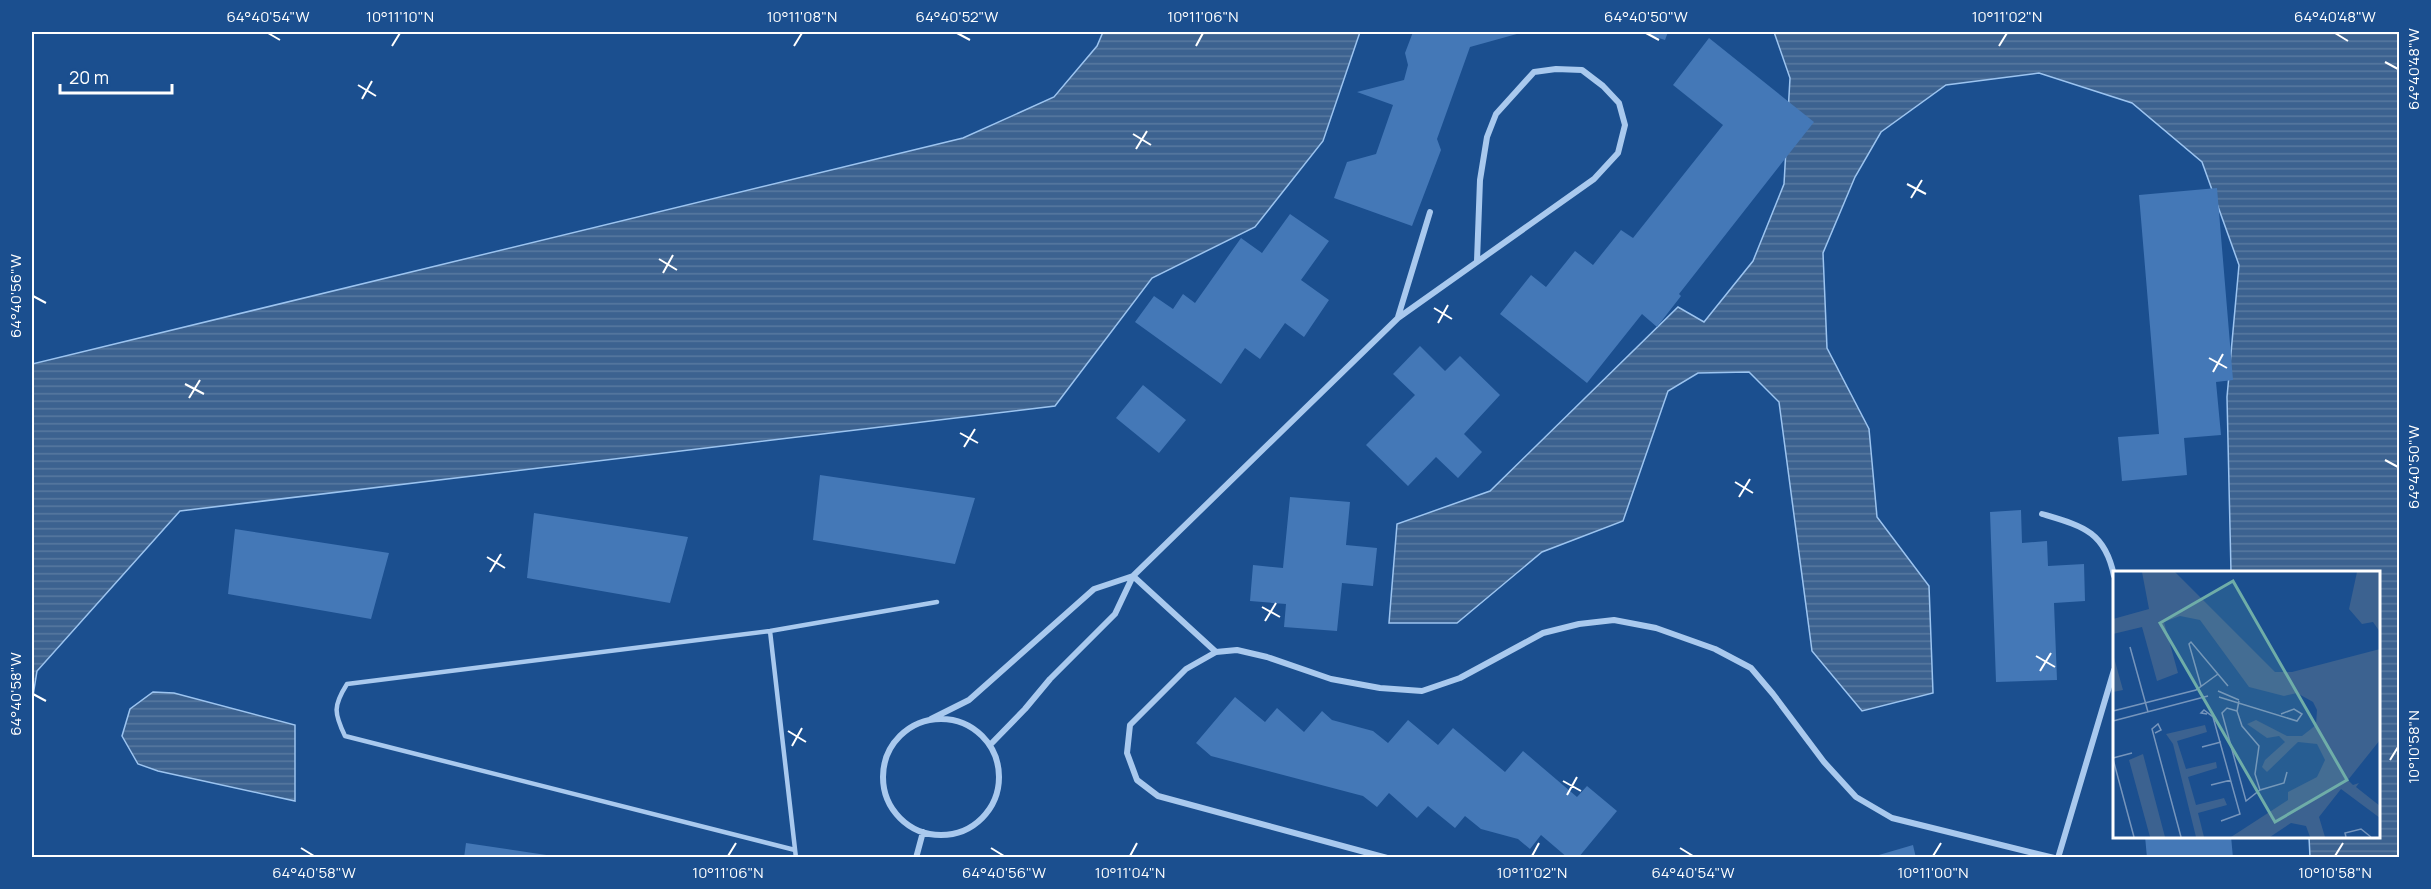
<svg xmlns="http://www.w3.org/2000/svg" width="2431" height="889" font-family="Manrope,sans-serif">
<defs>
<pattern id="water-rules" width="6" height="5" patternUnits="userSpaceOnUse" patternTransform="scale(1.5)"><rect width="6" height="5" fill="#3c6290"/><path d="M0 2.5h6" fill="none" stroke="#597aa1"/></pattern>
</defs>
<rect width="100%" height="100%" fill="#1b4f8f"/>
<path fill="url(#water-rules)" stroke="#9cc4f0" stroke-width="1.5" d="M1103,32H1360L1323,141L1255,227L1152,278L1055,406L180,511L37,671L32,702V364L963,138L1054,97L1097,46Z
M1774,32H2399V857H2310L2309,837L2378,836V572H2231L2227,397L2239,265L2202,162L2132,103L2039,73L1946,85L1881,132L1855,177L1823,253L1827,348L1869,429L1877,517L1929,586L1933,693L1862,711L1812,651L1779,402L1749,372L1698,373L1668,391L1623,521L1542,552L1457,623H1389L1397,524L1490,491L1678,307L1704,322L1753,261L1784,184L1790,78Z
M153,692L174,693L295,725V801L158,771L138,764L122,736L130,709Z"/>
<path fill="#4478b7" d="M1413,32H1524L1470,47L1437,139L1441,150L1412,226L1334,198L1347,162L1376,154L1393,105L1357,92L1404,80L1408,65L1405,53Z
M1640,32H1668L1665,40Z
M1709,38L1814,122L1679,294L1681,296L1657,327L1642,314L1587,383L1500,314L1531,275L1546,287L1575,251L1593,265L1621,230L1633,238L1723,125L1673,85Z
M2217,188L2233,380L2216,382L2221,435L2184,438L2187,475L2122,481L2118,437L2159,434L2139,195Z
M1290,214L1329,241L1301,280L1329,300L1304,337L1285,323L1260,359L1245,348L1221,384L1135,322L1154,296L1173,309L1183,294L1195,303L1241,238L1262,253Z
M1420,346L1445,371L1460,356L1500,395L1464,434L1482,452L1458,478L1436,457L1408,486L1366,445L1415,395L1393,374Z
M1143,385L1186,420L1159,453L1116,418Z
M820,475L975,498L955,564L813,540Z
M1290,497L1350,502L1346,545L1377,548L1373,586L1342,583L1337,631L1284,627L1286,604L1250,601L1253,565L1283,568Z
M2021,510L2022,543L2047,541L2048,566L2084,564L2085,601L2054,603L2057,680L1996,682L1990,512Z
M534,513L688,537L670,603L527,578Z
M235,529L389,553L371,619L228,594Z
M1235,697L1265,722L1277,708L1304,732L1322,711L1332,720L1373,731L1388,743L1408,720L1438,745L1453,728L1505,772L1523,751L1577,797L1587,786L1617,811L1578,858H1568L1541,835L1530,849L1518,839L1481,829L1465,816L1455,828L1428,806L1417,818L1389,793L1377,807L1363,796L1211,756L1196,743Z
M2145,836H2231L2233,858H2147Z
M466,843L553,856V858H464Z
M1913,845L1916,858H1872V857Z"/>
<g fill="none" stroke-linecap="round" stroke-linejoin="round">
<path stroke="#a9c9ee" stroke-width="4.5" d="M770,631L796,858
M795,850L345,736C334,713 333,706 347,684L770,631L937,602"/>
<path stroke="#a9c9ee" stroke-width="6" d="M1398,317L1430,212
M2042,514C2082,526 2105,531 2114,576
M1133,576L1216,652
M931,719L969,700L1094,589L1133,576
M883 777a58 58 0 1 1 116 0a58 58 0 1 1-116 0Z
M990,745L1025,709L1050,679L1115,614L1133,576L1398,318L1594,179L1618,153L1625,125L1619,103L1603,86L1582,70L1556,69L1534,72L1496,114L1487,137L1480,180L1477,261
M916,858L923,832
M1387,858L1158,796L1137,780L1127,753L1130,725L1186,669L1216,652L1237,650L1267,657L1331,679L1380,688L1422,691L1460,678L1543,633L1579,624L1614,620L1656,628L1715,649L1751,668L1773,694L1824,762L1856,797L1892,818L2054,858
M2058,858L2114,670"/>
</g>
<path fill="none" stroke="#fff" stroke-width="2" d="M268,33L280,40M957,33L970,40M1646,33L1659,40M2335,33L2348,41M392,46L400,33M794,46L802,33M1196,46L1203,33M1999,46L2007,33M2385,62L2398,69M358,85L376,96M362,99L372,81M1133,134L1151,145M1136,149L1147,131M1907,184L1926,194M1911,198L1922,180M659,259L677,270M663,273L673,255M33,296L46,303M1434,308L1452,319M1438,323L1448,305M2209,358L2227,368M2213,372L2223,354M185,384L204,394M189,398L200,380M960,433L978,443M964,447L975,429M2385,460L2398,467M1735,482L1753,493M1739,497L1750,479M487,557L505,568M490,572L501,554M1262,607L1280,617M1265,621L1276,603M2036,656L2055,667M2040,671L2051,653M33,694L46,701M788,731L806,742M792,746L802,728M2390,760L2398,747M1563,781L1581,791M1567,795L1577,777M301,848L314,856M991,848L1004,856M1680,848L1693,856M728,856L736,843M1130,856L1137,843M1532,856L1539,843M1933,856L1941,843M2335,856L2343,843"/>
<g transform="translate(2113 571)">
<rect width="267" height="267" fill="#1b4f8f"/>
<path d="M29,1H62L162,101H179L267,78V169L235,209L240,214L246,212L243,216L267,235V247L228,218L206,246L212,266H197L193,255L178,252L157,266H118L175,229V221L204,206L212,189L204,173L185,171L154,201L149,196L152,189L172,171L166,165L154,167L134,153L143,149L174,165H189L203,154L204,139L200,131L184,122L171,125L136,116L87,49L67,45L51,51L65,102L44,110L29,56L0,63V48L36,38ZM244,1H267V61L260,51L249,53L236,38ZM0,83L10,119L0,121ZM92,154L94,161L64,170L73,198L103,191L104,197L75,206L83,234L111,227L114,234L85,242L91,266H83L60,173L53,163ZM30,183L52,266H37L16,189Z" fill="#3c6290"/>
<path fill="none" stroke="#7695bc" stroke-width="1.5" d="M17,76L35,141M88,115L76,73L78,71L115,115M105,120L126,129M106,126L184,150L189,143L181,138L168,143M126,130L124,140L129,155L146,175L142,203L147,219M0,140L83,119L105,103M124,140L114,137L109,142L133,230L147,219L171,212L174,201M94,143L88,142L91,139L100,146L127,243L108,250M0,150L95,125M42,162L48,159L45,153L39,158L68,266M89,176L108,171M0,187L19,182M0,188L21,266M98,214L118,209M233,266L232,262L248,258L258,266"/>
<path fill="#6fada8" fill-opacity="0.15" stroke="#6fada8" stroke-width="3" d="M120,10L234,209L162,251L47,52Z"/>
<rect width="267" height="267" fill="none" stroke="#fff" stroke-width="3"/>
</g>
<rect width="2431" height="889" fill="none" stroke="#1b4f8f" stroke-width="66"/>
<path d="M60 84v9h112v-9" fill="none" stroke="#ffffff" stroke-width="3"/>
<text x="69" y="84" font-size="18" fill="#ffffff" stroke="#1b4f8f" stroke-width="4.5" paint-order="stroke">20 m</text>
<rect x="33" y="33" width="2365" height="823" fill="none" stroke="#fff" stroke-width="2"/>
<g font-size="15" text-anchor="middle" fill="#fff">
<text x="268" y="22">64°40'54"W</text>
<text x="400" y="22">10°11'10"N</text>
<text x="802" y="22">10°11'08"N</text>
<text x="957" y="22">64°40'52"W</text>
<text x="1203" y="22">10°11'06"N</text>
<text x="1646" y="22">64°40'50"W</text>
<text x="2007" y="22">10°11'02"N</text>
<text x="2335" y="22">64°40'48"W</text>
<text transform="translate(2414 69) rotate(-90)" y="5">64°40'48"W</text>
<text transform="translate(16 296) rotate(-90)" y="5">64°40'56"W</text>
<text transform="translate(2414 467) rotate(-90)" y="5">64°40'50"W</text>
<text transform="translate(16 694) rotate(-90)" y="5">64°40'58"W</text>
<text transform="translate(2414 747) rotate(-90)" y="5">10°10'58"N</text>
<text x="314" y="878">64°40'58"W</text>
<text x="728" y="878">10°11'06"N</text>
<text x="1004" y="878">64°40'56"W</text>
<text x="1130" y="878">10°11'04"N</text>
<text x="1532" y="878">10°11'02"N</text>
<text x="1693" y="878">64°40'54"W</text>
<text x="1933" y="878">10°11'00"N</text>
<text x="2335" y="878">10°10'58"N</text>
</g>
</svg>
